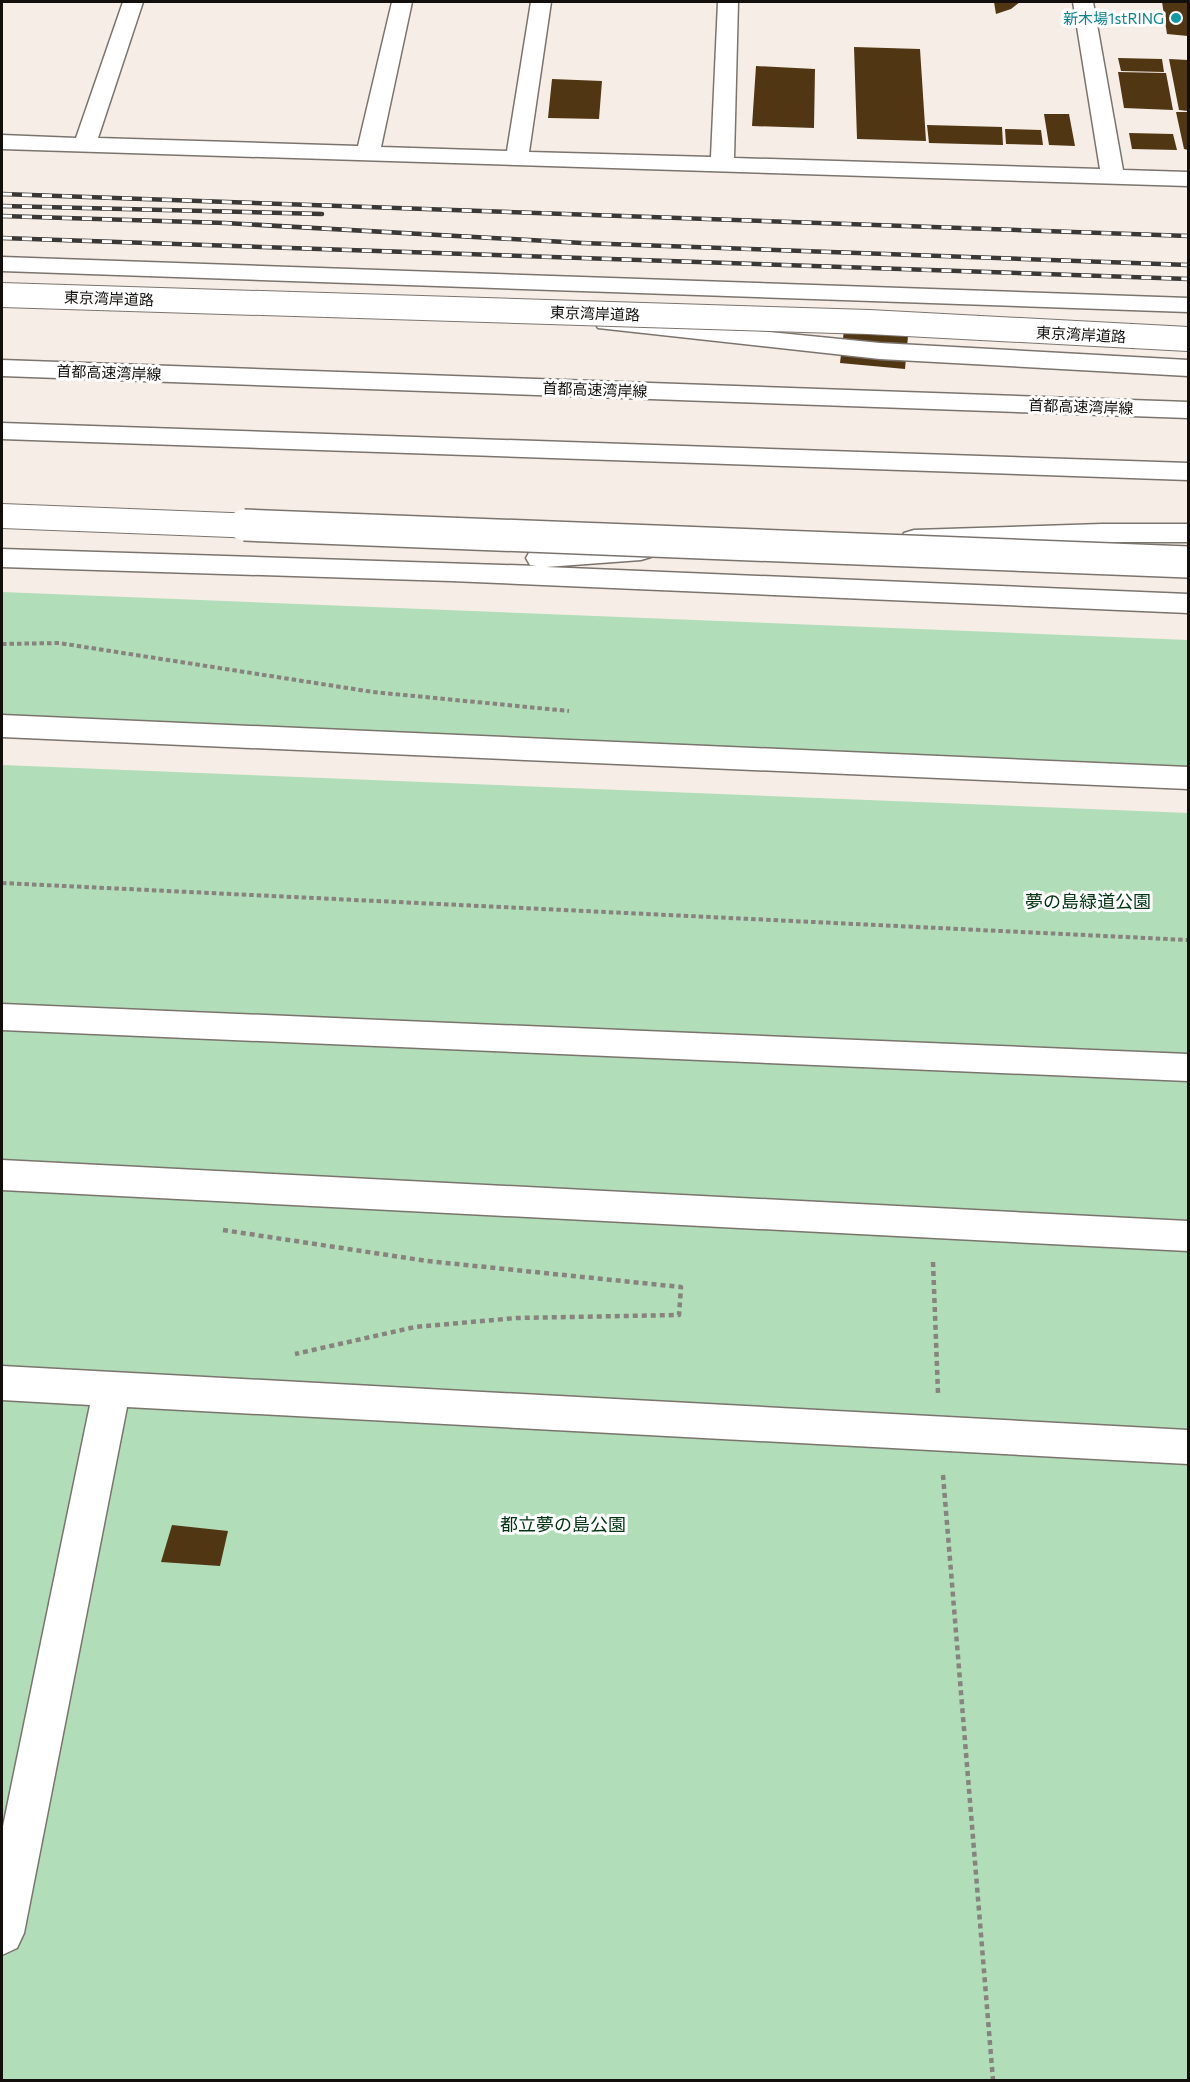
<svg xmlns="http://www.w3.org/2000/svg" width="1190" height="2082" font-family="Commissioner,'Noto Sans JP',sans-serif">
<rect width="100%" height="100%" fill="#f6eee6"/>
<path fill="#b1ddb8" d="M2,592L1188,640V771L2,719Z
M2,765L1188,813V2080H2Z"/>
<path fill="#513614" d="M994,2H1020L1011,9L996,14Z
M1162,2H1188V36L1167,34Z
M854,47L920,49L926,141L857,139Z
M1118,58L1162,59L1164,72L1121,71Z
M1169,59L1188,60V111L1179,110Z
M756,66L815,69L814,128L752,126Z
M1118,72L1166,73L1173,110L1124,108Z
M552,79L602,81L599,119L548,118Z
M1176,112H1188V150L1184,149Z
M1044,114H1069L1075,146L1049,145Z
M927,125L1002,127L1003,145L929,143Z
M1005,129L1041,130L1043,145L1006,144Z
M1129,133L1173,134L1177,150L1132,149Z
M844,330L908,336L905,369L840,363Z
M172,1525L228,1531L220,1566L161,1562Z"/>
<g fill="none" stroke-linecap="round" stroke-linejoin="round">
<defs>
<path id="minor" d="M123,2H143L98,138L358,146L392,2H412L381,147L507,151L531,2H551L529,152L711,157L718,2H738L734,158L1100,169L1073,2H1093L1123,170L1188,172V186L2,149V135L76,138Z
M2,715L1188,767V789L2,737Z
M2,1004L1188,1054V1081L2,1030Z
M2,1160L1188,1221V1251L2,1190Z
M2,1366L1188,1430V1464L127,1407L24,1933L17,1948L2,1955V1831L90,1405L2,1400Z"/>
<path id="highway" d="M2,257L1188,298V312L2,271Z
M607,316L880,343L1188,360V376L880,359L598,328L595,323L598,318Z
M2,360L1188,402V418L2,376Z
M2,423L1188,463V480L2,439Z
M1102,524H1188V542H1102L914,548L904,545L900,539L904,533L914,530Z
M641,542L651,545L655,551L651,557L641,560L546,567L1188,594V613L451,581L2,567V549L537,566L530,565L526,558L530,551L540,549Z"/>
</defs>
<use href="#minor" stroke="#7b746d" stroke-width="3"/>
<use href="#highway" stroke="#7b746d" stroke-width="3"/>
<path stroke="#88837e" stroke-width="4" stroke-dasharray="4.5 3" stroke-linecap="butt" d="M2,644L59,643L373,692L569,711
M2,883L1188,940"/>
<path stroke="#88837e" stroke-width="4.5" stroke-dasharray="5 4" stroke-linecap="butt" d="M223,1230L427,1261L681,1287L679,1315L516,1318L415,1327L295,1354
M933,1262L938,1393
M943,1475L993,2080"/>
<use href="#minor" fill="#fff" fill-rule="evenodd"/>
<use href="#highway" fill="#fff" fill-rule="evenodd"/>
<defs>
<path id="rail" d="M2,194L1188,236
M2,206L322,214
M2,216L225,223L582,243L1188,265
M2,238L1188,279"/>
</defs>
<use href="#rail" stroke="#3b3734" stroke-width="4.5"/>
<use href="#rail" stroke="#fff" stroke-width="3" stroke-dasharray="10" stroke-linecap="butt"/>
<defs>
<path id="highway-bridge-far1" d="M2,295L869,322L1188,339
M2,516L283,527"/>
<path id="highway-bridge" d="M244,525L1188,562"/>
</defs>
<use href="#highway-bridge-far1" stroke="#7b746d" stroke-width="26" stroke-linecap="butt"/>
<use href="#highway-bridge" stroke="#7b746d" stroke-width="34" stroke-linecap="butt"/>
<use href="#highway-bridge-far1" stroke="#fff" stroke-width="24"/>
<use href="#highway-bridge" stroke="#fff" stroke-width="31"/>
</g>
<circle fill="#0f9aa8" stroke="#fff" stroke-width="2" cx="1176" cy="18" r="6"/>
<g text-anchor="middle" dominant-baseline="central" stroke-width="6" stroke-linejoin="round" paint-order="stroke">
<g font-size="15" fill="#0d838f" stroke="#fff" text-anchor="end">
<text x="1164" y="18">新木場1stRING</text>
</g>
<g font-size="15" fill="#120f0d" stroke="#fff">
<text transform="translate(109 298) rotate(2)">東京湾岸道路</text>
<text transform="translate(595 313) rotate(2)">東京湾岸道路</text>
<text transform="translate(1081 334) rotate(3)">東京湾岸道路</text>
<text transform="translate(109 372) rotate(2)">首都高速湾岸線</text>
<text transform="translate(595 389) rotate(2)">首都高速湾岸線</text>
<text transform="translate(1081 406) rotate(2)">首都高速湾岸線</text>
</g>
<g font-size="18" fill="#003412" stroke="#fff">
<text x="1088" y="901">夢の島緑道公園</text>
<text x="563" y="1524">都立夢の島公園</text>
</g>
</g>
<rect width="1190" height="2082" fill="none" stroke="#120f0d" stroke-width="6"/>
</svg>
